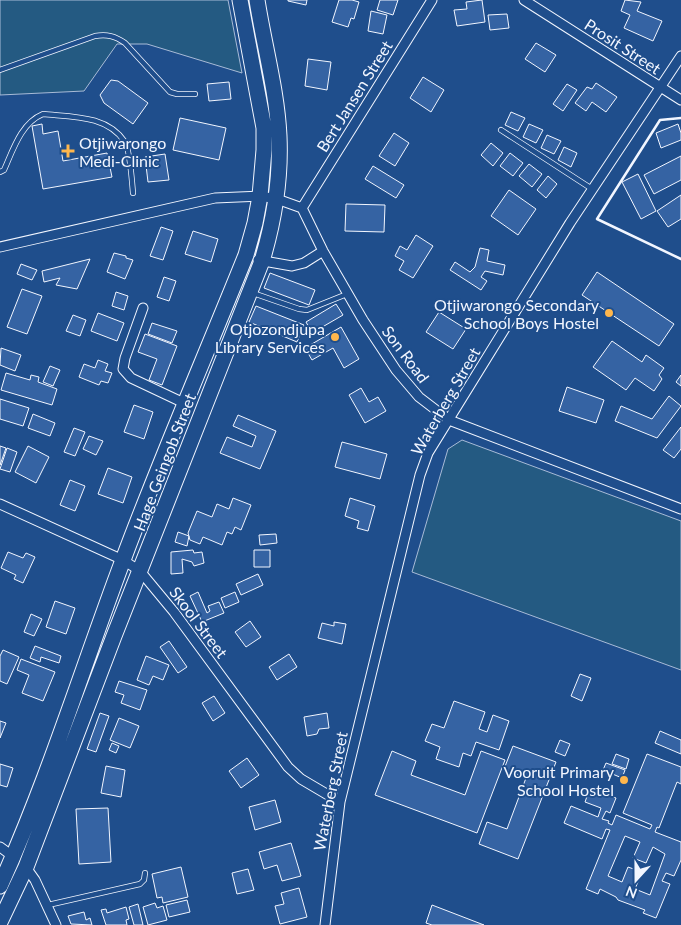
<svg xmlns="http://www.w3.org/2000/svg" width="681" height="925" font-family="Lato,sans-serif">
<rect width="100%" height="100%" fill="#1f4e8c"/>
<path fill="#245a82" stroke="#a8bbd7" d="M0,0H228L242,73L147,44H117L84,91L0,95Z
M462,440L681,521V670L412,572L448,449Z"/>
<path fill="#3563a3" stroke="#f2f6ff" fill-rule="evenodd" d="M288,0H307L306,5L288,1Z
M339,0H352L359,2L354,19L351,18L348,27L332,22Z
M380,0H398L393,15L377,10Z
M482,0L485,22L457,26L454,10L467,9L466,2Z
M625,0L641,2L637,11L662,21L653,41L624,28L630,15L621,11Z
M371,11L387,15L383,34L368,31Z
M507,14L509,28L490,30L488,15Z
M536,43L556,55L545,72L525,59Z
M308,59L331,62L327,90L305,86Z
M423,77L444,90L431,112L410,98Z
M111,80L118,81L148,103L133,124L104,103L100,95Z
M229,82L231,99L209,101L207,84Z
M596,83L617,97L606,112L592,102L586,111L575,103L587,87L592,89Z
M567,84L577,90L563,111L553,104Z
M511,112L525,118L518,131L505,125Z
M180,118L226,128L219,160L173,150Z
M42,124L43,134L58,131L63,161L107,153L112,177L43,189L32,126Z
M529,124L543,130L536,143L523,137Z
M678,124L681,133V140L661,148L656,133Z
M394,133L409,143L395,166L379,156Z
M547,135L561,141L554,154L541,148Z
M491,143L503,153L493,166L481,155Z
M564,147L577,153L571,167L558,160Z
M510,153L523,163L513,176L500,166Z
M165,154L169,180L148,182L145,157Z
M681,156V180L654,194L644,175Z
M529,164L542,174L532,187L519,176Z
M373,166L404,185L396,198L365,179Z
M638,174L656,211L641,219L622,182Z
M548,176L557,184L546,198L537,190Z
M509,190L536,209L518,235L491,216Z
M681,195V219L668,227L657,211Z
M346,204L385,205L384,232L345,231Z
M161,227L173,231L163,260L150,256Z
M193,231L218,239L211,262L185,254Z
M416,235L433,246L413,278L399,270L404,261L395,256L400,246L407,250Z
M480,248L489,250L487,261L505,265L503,275L485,271L481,277L487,281L481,290L450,270L455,262L470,272L475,267Z
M114,253L126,256V258L133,260L125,279L107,272Z
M90,259L77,289L56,285L60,278L44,282L42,271Z
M21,264L37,270L32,280L17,274Z
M597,272L674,324L659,346L582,295Z
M270,273L315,290L309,305L264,288Z
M164,277L176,281L169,301L157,297Z
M22,289L42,296L27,334L7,327Z
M116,292L128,296L124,310L112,306Z
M336,304L343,315L312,333L306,322Z
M256,306L304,325L297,342L249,322Z
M439,312L466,329L453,349L426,332Z
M98,313L124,323L117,341L91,331Z
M73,315L86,320L80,336L66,331Z
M152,323L177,331L172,343L148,334Z
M341,327L359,359L344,368L333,348L312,360L305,348Z
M145,334L177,346L162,385L149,380L157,359L138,352Z
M612,341L642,362L646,355L664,368L659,375L662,379L654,391L635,378L626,390L593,367Z
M1,348L21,355L15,371L0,365Z
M98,360L108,364L105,371L112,373L108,383L101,381L99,385L79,377L84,364L95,368Z
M50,366L60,370L53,386L43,382Z
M6,373L30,380L31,375L39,377L38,382L57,389L52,405L1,390Z
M681,375V386L676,382Z
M567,387L604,400L596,423L559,411Z
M361,388L369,402L378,397L386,411L365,423L349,395Z
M669,396L681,406L657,438L615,421L621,406L652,419Z
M0,399L29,408L23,426L0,419Z
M134,405L153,412L144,439L124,432Z
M33,414L55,423L50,436L28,428Z
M238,415L276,431L260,469L220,453L227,437L252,447L256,436L233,426Z
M681,427V449L674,458L663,450Z
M74,428L85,432L75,456L64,452Z
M89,436L103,441L96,455L83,449Z
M342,442L387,454L380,479L335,467Z
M0,446L6,448L0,465Z
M28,446L49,457L36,483L15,472Z
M7,448L17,452L10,472L0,469Z
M108,468L132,477L123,503L98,494Z
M70,480L85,486L75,511L60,505Z
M233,498L251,505L241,530L235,527L232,534L227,532L222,545L203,537L200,544L190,540L188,533L197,511L212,517L217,504L229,509Z
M350,498L375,506L368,531L357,528L359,521L345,516Z
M178,532L189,536L187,546L175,542Z
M276,534L277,543L260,545L259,535Z
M193,550L194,553L202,552L204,563L194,566L192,562L182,559L183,573L171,574V552Z
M254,550H270V567H254Z
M8,552L23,558L26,553L35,557L23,583L14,579L16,575L1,568Z
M258,574L263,585L241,595L236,584Z
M198,592L207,613L210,611L208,606L219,602L224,613L202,622L190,596Z
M235,592L239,602L225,608L221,598Z
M55,601L75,608L66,634L46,627Z
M31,614L42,619L34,636L24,632Z
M250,621L261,637L246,647L235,632Z
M334,622L346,624L342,644L318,638L322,623L334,626Z
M169,641L187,667L178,673L160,647Z
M35,646L61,656L59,663L41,657L40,662L30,658Z
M3,650L19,657L7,684L0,681V656Z
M289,654L297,667L277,680L269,667Z
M146,656L169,665L163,680L153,676L149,685L137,680Z
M21,659L55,672L43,701L22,693L29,675L17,670Z
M580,674L591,678L582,701L571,696Z
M119,681L147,690L140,710L121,703L124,695L115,692Z
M214,696L225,713L213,721L202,703Z
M454,701L485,712L479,729L487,732L493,715L509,721L499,750L476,742L471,756L463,753L459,767L436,759L440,747L425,741L432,724L444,728Z
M100,713L109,716L96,752L87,749Z
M327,713L329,728L319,729L317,734L307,736L304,717Z
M119,718L139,726L130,748L110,740Z
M0,721L6,723L0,738Z
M660,731L681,740V754L655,743Z
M560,740L570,744L565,756L555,752Z
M112,743L119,746L116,753L109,750Z
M513,746L556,762L518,859L479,844L487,822L507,829L526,778L504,769Z
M392,751L416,761L411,775L465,795L481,751L505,760L477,833L375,795Z
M616,754L629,759L626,769L612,764Z
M647,754L681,767V784L677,782L659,828L657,827L655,832L681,842V860L674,876L666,873L662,881L670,884L656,918L643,913L645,910L618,900L616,897L600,889L598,894L586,889L610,830L606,829L602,839L564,823L571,806L598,817L601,808L585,802L590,788L616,798L610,813L606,811L602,819L609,821L608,823L612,825L616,815L650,829L652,825L623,813ZM625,836L640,842L633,858L646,863L653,847L665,854L650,895L635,889L642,872L628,867L622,882L608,876Z
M247,758L259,775L241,788L229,771Z
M606,763L625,770L622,778L603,770Z
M0,764L13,768L7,787L0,785Z
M106,766L125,770L121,797L101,793Z
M275,800L281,822L255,830L249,807Z
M108,808L111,862L79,864L76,809Z
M291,843L301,876L282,881L277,865L264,869L259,852Z
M181,867L188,897L163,903L162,897L157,898L152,874Z
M248,869L254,890L237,894L232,873Z
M299,888L307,917L280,924L275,906L284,904L281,893Z
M187,900L190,912L169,917L166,905Z
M155,903L157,908L163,906L167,920L148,925L143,907Z
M138,904L143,925H134L129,907Z
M432,905L484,925H432L426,923Z
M126,907L129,919L126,920L127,925H106L101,910L106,909L107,913Z
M84,912L86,920L90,918L92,925L71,924L68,916Z"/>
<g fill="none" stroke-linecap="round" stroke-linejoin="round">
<defs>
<path id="service" d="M0,70L95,36C107,34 115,36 125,43L170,92L177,94H195
M501,130L592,189
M0,172L4,170C13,150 21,123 43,114C72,117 107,115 125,142C130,150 132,182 133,193
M253,293L299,309L307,310L347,294
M48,905L140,884L144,880L145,873"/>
<path id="minor" d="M524,0L681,100
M302,208L432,0
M0,247L215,198L260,196L277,199L302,208L323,251L363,320L396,370L419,397L449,420L681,509
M258,260L292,266L304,263L323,251
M143,308L125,358L123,369L131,378L186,404
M0,504L123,560L140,571L174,612L288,767L301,779L340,802
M0,847L15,858
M25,866L35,880L56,925
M325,925L340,802L420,475L428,453L570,223L681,56"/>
<path id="trunk" d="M0,886C48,780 82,669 123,560C161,458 205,357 246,255L255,223L260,196L264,150V128L240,0
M0,922L26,867L114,636L262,261C274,221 281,179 279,136C277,91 264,45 257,0"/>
</defs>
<use href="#service" stroke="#f2f6ff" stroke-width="6"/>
<use href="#minor" stroke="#f2f6ff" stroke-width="11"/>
<use href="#trunk" stroke="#f2f6ff" stroke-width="17"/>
<use href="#service" stroke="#1f4e8c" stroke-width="4.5"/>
<use href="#minor" stroke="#1f4e8c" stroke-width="9"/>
<use href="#trunk" stroke="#1f4e8c" stroke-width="15"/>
<path stroke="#f2f6ff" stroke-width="2.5" d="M681,118L660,120L597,219L681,259"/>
</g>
<g fill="#ffb74d" stroke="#1f4e8c" stroke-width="2">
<path d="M65.5 143.5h5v5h5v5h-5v5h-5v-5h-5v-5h5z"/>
<circle cx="609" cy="313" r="5"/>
<circle cx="335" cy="337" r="5"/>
<circle cx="624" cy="780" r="5"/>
</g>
<g text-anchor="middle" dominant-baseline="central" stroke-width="4" stroke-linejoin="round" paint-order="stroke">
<g font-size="16" fill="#f2f6ff" stroke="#1f4e8c">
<text transform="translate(623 46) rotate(33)">Prosit Street</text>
<text transform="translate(354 96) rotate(-58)">Bert Jansen Street</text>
<text transform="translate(406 354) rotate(53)">Son Road</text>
<text transform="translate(445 401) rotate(-60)">Waterberg Street</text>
<text transform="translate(164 462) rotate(-69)">Hage Geingob Street</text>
<text transform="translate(199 622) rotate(53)">Skool Street</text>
<text transform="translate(330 791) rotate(-79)">Waterberg Street</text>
</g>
<g font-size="16" fill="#f2f6ff" stroke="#1f4e8c" text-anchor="end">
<text x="79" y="142" text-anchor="start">Otjiwarongo<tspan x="79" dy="18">Medi-Clinic</tspan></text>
<text x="599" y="304">Otjiwarongo Secondary<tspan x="599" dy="18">School Boys Hostel</tspan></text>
<text x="325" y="328">Otjozondjupa<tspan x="325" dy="18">Library Services</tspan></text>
<text x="614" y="771">Vooruit Primary<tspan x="614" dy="18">School Hostel</tspan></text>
</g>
</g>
<g transform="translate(636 880) rotate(201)" stroke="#1f4e8c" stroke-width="4" paint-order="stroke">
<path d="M0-4L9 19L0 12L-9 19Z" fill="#f2f6ff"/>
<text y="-8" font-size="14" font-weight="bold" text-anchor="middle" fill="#f2f6ff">N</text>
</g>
</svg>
